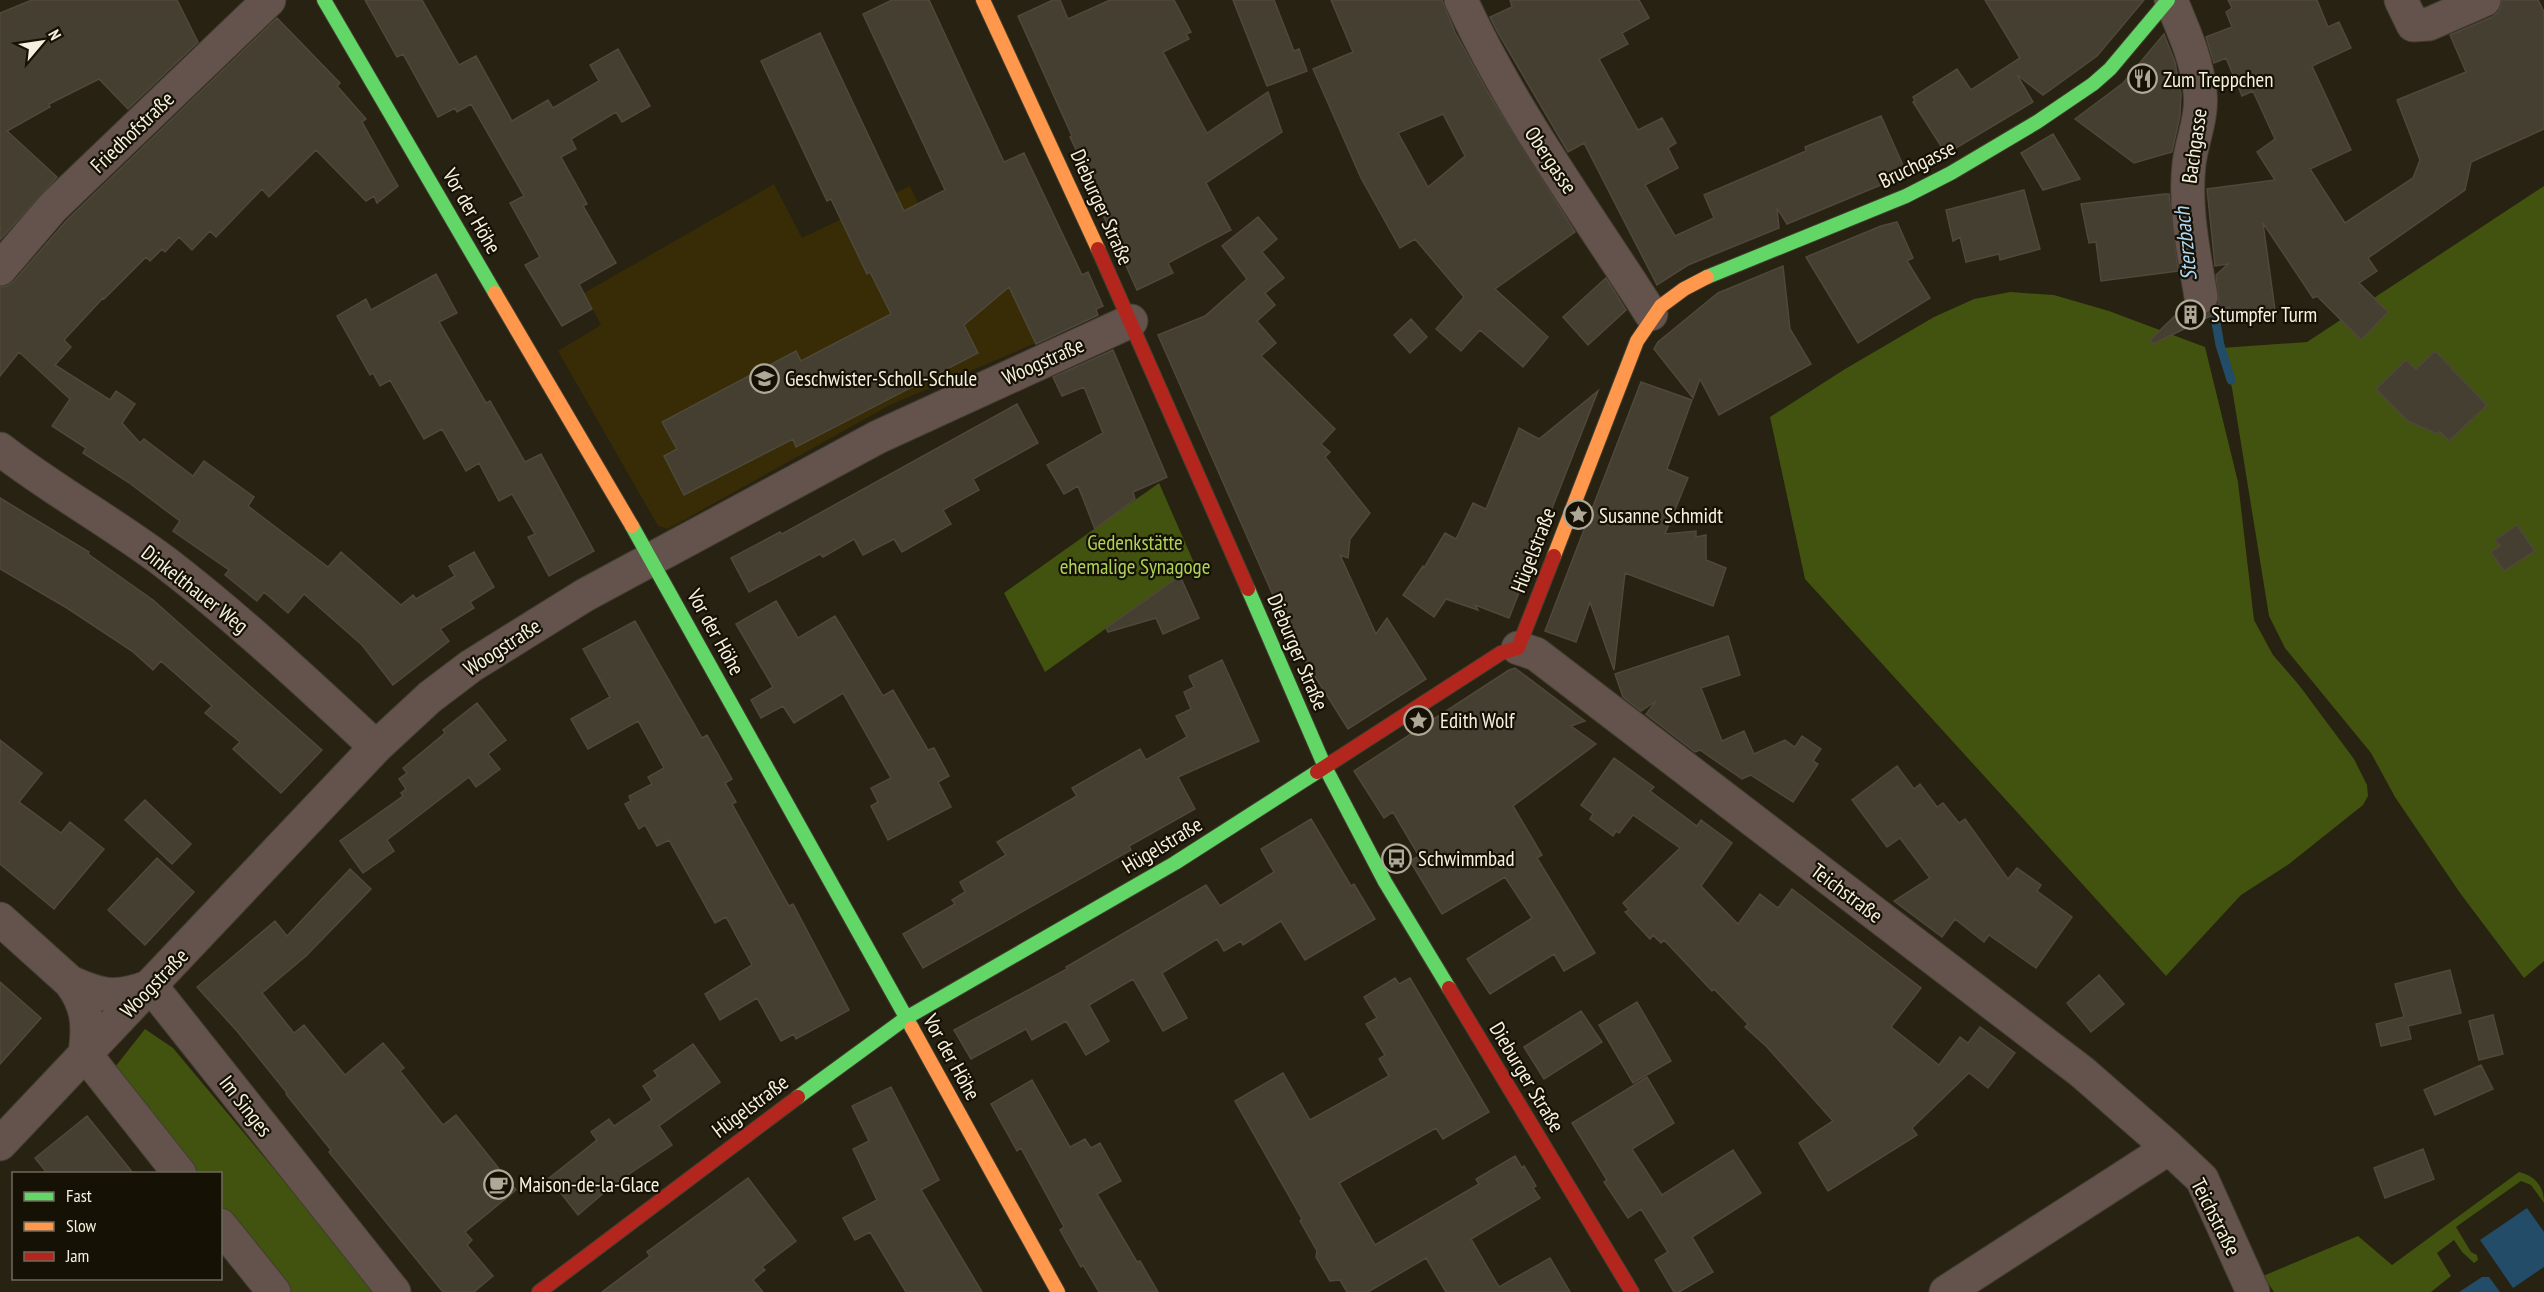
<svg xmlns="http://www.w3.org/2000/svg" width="2544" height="1292" font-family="'PT Sans Narrow',sans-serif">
<rect width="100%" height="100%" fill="#272211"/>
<path fill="#372c05" d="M774,184L802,238L910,186L937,243L1021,288L1014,297L1036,343L890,405L668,529L658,526L558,351L601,325L584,293Z"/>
<path fill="#42520f" d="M2544,186V961L2524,978L2460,893L2395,797L2371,753L2285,648L2269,616L2232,388L2221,348L2307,342Z
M2010,292L2054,295L2109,311L2205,347L2238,482L2254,620L2273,655L2299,685L2354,759L2367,785L2368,796L2363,805L2289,864L2241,895L2166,976L1805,579L1770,417L1845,369L1934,317L1974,299Z
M1159,483L1195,565L1045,672L1004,593Z
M145,1029L173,1048L377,1292H288L221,1207L220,1174L193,1173L115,1067Z
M2519,1172C2535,1176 2544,1186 2544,1203L2531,1185L2521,1181L2456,1227L2471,1252L2477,1255L2478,1260L2474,1263L2462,1252L2454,1240L2437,1253L2451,1276L2431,1292H2274L2263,1276L2358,1236L2392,1265Z"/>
<path fill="#224c68" d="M2527,1208L2544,1232V1267L2513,1288L2480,1240Z
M2482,1277H2489L2500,1292H2459Z"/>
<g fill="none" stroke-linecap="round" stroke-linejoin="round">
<path stroke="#224c68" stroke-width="9" d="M2211,295L2220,345L2231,380"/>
</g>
<path fill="#453f31" stroke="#4f483b" stroke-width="1.5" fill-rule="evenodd" d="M32,0H177L198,42L128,109L99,79L49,104L50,107L7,131L57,177L0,240V13Z
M365,0H422L459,65L476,56L512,121L548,100L553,108L599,81L590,65L618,49L650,106L622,122L616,112L571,139L576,149L561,157L587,204L583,206L616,263L579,284L592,309L562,326L525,265L540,257L510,203L524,196L471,104L457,112L455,108L438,117L403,54L397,57Z
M892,0H929L1004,162L1024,153L1082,275L1088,272L1103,306L1096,309L1098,315L1036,344L1009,287L964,325L978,353L796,447L793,439L684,495L664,456L677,449L662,422L796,351L801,361L891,314L870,272L867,274L831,199L827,201L761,61L820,33L904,211L945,190L863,14Z
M1053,0H1060L1068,19L1110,0H1174L1191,32L1186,34L1189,39L1163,52L1207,133L1268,92L1282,132L1206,183L1231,230L1168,263L1173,273L1137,290L1099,206L1102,204L1070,137L1072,136L1018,16Z
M1233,0H1274L1294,51L1299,49L1307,71L1267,86Z
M1331,0H1442L1455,32L1487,91L1575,232L1495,289L1548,337L1523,367L1480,330L1461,351L1436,329L1464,297L1415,239L1400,248L1361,178L1313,69L1353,52ZM1443,114L1465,156L1428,187L1398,133Z
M1510,0H1639L1649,18L1622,33L1628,44L1599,59L1638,130L1662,118L1676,143L1668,148L1678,168L1645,185L1675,236L1714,218L1704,195L1806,151L1805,147L1881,116L1907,174L1787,224L1777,208L1779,228L1688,265L1657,285L1584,143L1568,152L1498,33L1490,17L1512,7Z
M1985,0H2144L2097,56L2043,95L2017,75L2033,102L1946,154L1913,102L1915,101L1913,97L1957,69L1971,90L2020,58Z
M2228,0H2317L2328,27L2339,22L2351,48L2312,66L2351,150L2310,169L2345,223L2413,178L2420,160L2397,100L2466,72L2450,35L2492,17L2499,11L2502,0H2538L2544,12V129L2471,162L2465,190L2368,258L2377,271L2359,283L2388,312L2361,340L2317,296L2313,298L2263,223L2276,317L2231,323L2229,307L2153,344L2150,340L2185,306L2194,314L2203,316L2212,312L2219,303L2216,275L2228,264L2215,266L2207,189L2275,180L2257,152L2275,139L2253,91L2242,96L2226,58L2214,63L2206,37L2232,27L2226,12L2232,8Z
M277,18L340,83L337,86L366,119L362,122L398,186L377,203L374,196L366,201L316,150L269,197L262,189L216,237L210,231L192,250L179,237L165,252L162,249L150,261L146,257L104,299L103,298L64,340L71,347L55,365L110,400L116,391L135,404L122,423L140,443L144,439L193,476L204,461L254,497L248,506L328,567L341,552L401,605L413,595L416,599L455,576L449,566L474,552L494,587L470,602L474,608L440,629L449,641L393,685L362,645L304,594L288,613L264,592L257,601L225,575L229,570L173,531L180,521L128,482L83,453L86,448L52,426L70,399L19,352L0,376V287L7,286L14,281L67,220Z
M2164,34L2175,62L2181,94L2180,116L2172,152L2134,163L2075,119L2123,83Z
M2053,134L2080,179L2043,190L2021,153Z
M2024,190L2040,249L2000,260L1999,254L1966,262L1960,237L1953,241L1946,210Z
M2164,194H2169L2178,271L2101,281L2096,242L2089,243L2081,204Z
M1258,217L1277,239L1262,252L1284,278L1265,293L1275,305L1257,321L1276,343L1261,356L1335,429L1321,444L1330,452L1325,457L1370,513L1350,539L1348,558L1340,555L1376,634L1387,618L1426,679L1348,729L1295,645L1158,335L1205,316L1247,279L1222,246Z
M1897,222L1913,258L1907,261L1930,298L1858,343L1806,257L1881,226Z
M1783,266L1790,329L1811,364L1719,415L1700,379L1693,398L1654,349L1658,342L1718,293Z
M436,274L457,313L439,322L486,403L490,401L525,462L541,454L594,551L549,576L528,537L535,534L512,494L499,501L479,463L466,471L442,429L424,439L390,380L380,386L373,373L370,375L337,316L366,299L371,310Z
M1606,278L1626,310L1588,345L1563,317Z
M1411,319L1427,337L1410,353L1394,335Z
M1113,350L1167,477L1133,492L1135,499L1095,529L1078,486L1064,494L1047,465L1103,433L1084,387L1062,396L1053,377Z
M2435,351L2487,405L2449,441L2440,432L2437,434L2408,421L2376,389L2406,360L2416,369Z
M1641,382L1692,400L1667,469L1688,478L1665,534L1696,531V537L1706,535V560L1726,568L1713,606L1625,573L1614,670L1590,602L1576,642L1545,631Z
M1598,391L1509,618L1475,605L1478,610L1446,599L1434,617L1403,595L1423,566L1424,568L1445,533L1456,539L1473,503L1486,509L1519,428L1539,439Z
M1017,404L1038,443L973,479L979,490L943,510L951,524L902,552L894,539L863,555L854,539L823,557L820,554L749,592L731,558L780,532L782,534Z
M0,498L89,552L88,554L153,600L322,750L281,793L233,749L240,742L205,713L212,706L161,661L153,670L132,651L67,608L0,569Z
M2517,525L2535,551L2504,571L2491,552L2500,546L2495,540Z
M1180,576L1199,618L1163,634L1156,618L1108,632L1106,628Z
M776,601L798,638L835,616L883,696L893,690L928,750L934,748L949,776L938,782L951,807L888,840L871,806L878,802L871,788L891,778L843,693L794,723L783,706L761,718L751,700L773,687L736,624Z
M635,621L702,738L707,735L732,779L725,783L736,802L732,804L789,906L793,904L849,1010L796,1039L794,1034L781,1041L757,998L720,1020L705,994L752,965L726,917L715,923L669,840L657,846L645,825L639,829L625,804L631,801L629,796L652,784L648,777L664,768L638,721L588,749L571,719L610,697L583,649Z
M1728,636L1740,675L1701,688L1722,741L1744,731L1754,754L1785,740L1795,747L1802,736L1821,749L1813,761L1818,764L1793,802L1751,775L1742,779L1700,750L1695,752L1646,714L1656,701L1641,711L1623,697L1615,674Z
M1222,660L1259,741L1178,777L1195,809L1129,846L1131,850L923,968L903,934L955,904L952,900L965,892L960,882L1006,855L997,842L1077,796L1072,788L1140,749L1146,760L1187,737L1176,716L1191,709L1184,692L1194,687L1189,676Z
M1515,668L1585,721L1571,726L1596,744L1513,806L1542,855L1537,858L1595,953L1564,971L1554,954L1490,994L1467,959L1532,918L1505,877L1442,914L1410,861L1419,856L1393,812L1384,818L1354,771L1509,670Z
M477,703L506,740L488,754L500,769L476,787L469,777L387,840L394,851L363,873L340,841L403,796L401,793L406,789L399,779L407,773L403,768L445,733L443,730Z
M0,740L42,773L19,802L61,833L70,822L104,849L54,909L0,864Z
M1614,758L1654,787L1650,791L1697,826L1701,820L1732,843L1701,886L1738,924L1760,894L1778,908L1792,889L1921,988L1891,1027L1939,1065L1960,1037L1968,1043L1980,1027L2015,1053L1988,1088L1969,1073L1912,1128L1917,1135L1828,1191L1799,1143L1833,1121L1767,1047L1745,1027L1748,1024L1714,989L1712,991L1664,940L1661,943L1653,935L1650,939L1625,912L1629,910L1623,903L1680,848L1633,815L1619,833L1616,831L1613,836L1590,819L1593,814L1581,805Z
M1897,766L1914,789L1920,784L1937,807L1943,803L1959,823L1965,819L2008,879L2017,868L2041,885L2037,891L2072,917L2036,968L1989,935L1984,942L1955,919L1942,937L1894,901L1930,878L1900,838L1887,847L1852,800Z
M145,800L191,844L172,864L125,820Z
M1311,819L1351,886L1354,884L1375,919L1305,960L1281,921L1243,945L1241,941L1224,951L1217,939L1162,973L1187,1018L1163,1031L1133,979L1089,1005L1109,1041L1086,1055L1066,1021L1032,1040L1026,1029L971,1059L954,1030L1067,969L1066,967L1206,885L1220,906L1274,872L1261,849Z
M157,858L194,892L145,945L108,910Z
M350,869L371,889L306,956L262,993L294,1033L304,1025L345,1075L383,1043L404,1068L400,1071L443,1125L456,1115L516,1190L465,1232L472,1240L467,1245L493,1276L474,1292H443L329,1152L331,1150L286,1094L287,1093L237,1031L197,987L275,921L287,936Z
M2450,970L2461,1013L2408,1026L2411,1039L2381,1046L2376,1024L2404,1017L2395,984Z
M2099,975L2124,1004L2091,1032L2067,1003Z
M1395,978L1399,984L1410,978L1489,1112L1443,1139L1436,1128L1339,1183L1375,1245L1479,1184L1476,1179L1515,1156L1522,1168L1524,1166L1536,1186L1533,1188L1540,1198L1471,1239L1499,1287L1550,1258L1570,1292H1446L1426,1258L1368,1292H1347L1340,1280L1330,1281L1316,1257L1317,1251L1300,1221L1302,1219L1235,1101L1283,1073L1310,1120L1389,1076L1379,1059L1385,1055L1366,1024L1377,1018L1364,997Z
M0,982L41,1018L0,1064Z
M1637,1002L1671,1061L1633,1083L1599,1025Z
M1581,1011L1602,1042L1544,1079L1524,1047Z
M2493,1015L2503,1054L2479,1060L2469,1021Z
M693,1044L720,1082L659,1126L672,1145L613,1185L578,1215L549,1178L597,1140L591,1132L609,1119L614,1126L652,1100L643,1086L658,1076L654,1071Z
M2481,1065L2493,1089L2435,1115L2424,1090Z
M1647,1077L1674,1123L1632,1149L1662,1195L1733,1150L1761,1193L1692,1237L1713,1272L1679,1292H1674L1655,1260L1668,1252L1641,1209L1628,1218L1604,1182L1607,1180L1572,1123Z
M1032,1080L1070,1147L1085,1139L1091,1148L1100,1143L1121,1181L1097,1194L1137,1262L1140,1261L1158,1292H1099L1083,1265L1081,1267L1060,1230L1064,1227L1021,1148L1017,1151L991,1104Z
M891,1087L939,1180L921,1190L982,1292H906L870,1232L855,1240L843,1218L877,1200L853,1149L869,1141L852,1106Z
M87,1116L133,1173H47L35,1158Z
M2423,1149L2434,1179L2385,1198L2374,1168Z
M748,1178L796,1241L762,1267L765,1270L753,1280L763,1292H602L650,1256L647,1252Z"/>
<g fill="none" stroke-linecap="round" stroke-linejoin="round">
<defs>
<path id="street" d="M1461,0C1512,112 1585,210 1651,314
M2171,0C2183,30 2197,59 2200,92C2203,116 2192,140 2189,164C2184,209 2194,253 2201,297
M2401,0L2413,25L2429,24L2484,0
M0,269L53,207L269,0
M0,449C53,490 113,523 166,563C240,620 308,684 376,747
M1518,648L1536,654L2082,1072L2169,1148L2202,1179L2253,1292
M0,919L70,982C88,1005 89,1026 85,1054L180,1174
M70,982C103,997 117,999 151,986L394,1292
M0,1144L376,747L430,697L471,666L585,595L878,437L1131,321
M220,1225L274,1292
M1946,1292L2169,1148"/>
<path id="fast" d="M324,0L495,293
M1707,277L1906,196L1951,173L2037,122L2093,84L2110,69L2168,0
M632,526L912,1028
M1248,589L1325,767L1385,882L1449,988
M798,1097L906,1018L1175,863L1317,772"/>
<path id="slow" d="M983,0L1098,249
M495,293L632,526
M1554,556L1637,341L1661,306L1684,289L1707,277
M912,1028L1058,1292"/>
<path id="jam" d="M1098,249L1248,589
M1317,772L1501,653L1518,648L1554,556
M1449,988L1632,1292
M539,1292L798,1097"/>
</defs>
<use href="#street" stroke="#423e2f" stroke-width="35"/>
<use href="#fast" stroke="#423e2f" stroke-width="16"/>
<use href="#slow" stroke="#423e2f" stroke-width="16"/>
<use href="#jam" stroke="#423e2f" stroke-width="16"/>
<use href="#street" stroke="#64524c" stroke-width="33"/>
<use href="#fast" stroke="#63d668" stroke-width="14"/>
<use href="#slow" stroke="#ff974d" stroke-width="14"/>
<use href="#jam" stroke="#b3261e" stroke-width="14"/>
</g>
<defs>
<symbol id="restaurant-ring" viewBox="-11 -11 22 22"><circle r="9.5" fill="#151105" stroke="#aea896" stroke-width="1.5"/><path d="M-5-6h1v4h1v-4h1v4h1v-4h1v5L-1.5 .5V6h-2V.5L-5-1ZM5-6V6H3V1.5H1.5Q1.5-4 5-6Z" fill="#aea896"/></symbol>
<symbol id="building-ring" viewBox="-11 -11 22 22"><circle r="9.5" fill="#151105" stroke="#aea896" stroke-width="1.5"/><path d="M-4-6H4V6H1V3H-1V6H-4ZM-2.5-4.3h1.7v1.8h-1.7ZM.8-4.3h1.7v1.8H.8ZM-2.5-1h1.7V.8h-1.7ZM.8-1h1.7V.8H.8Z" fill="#aea896"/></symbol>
<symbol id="school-ring" viewBox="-11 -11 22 22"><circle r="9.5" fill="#151105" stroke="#aea896" stroke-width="1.5"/><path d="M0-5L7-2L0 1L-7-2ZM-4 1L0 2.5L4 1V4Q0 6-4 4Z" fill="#aea896"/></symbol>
<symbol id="sight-ring" viewBox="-11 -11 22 22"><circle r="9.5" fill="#151105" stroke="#aea896" stroke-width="1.5"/><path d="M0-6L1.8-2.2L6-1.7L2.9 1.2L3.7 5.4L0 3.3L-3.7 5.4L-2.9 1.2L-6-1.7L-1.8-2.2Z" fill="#aea896"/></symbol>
<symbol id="bus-ring" viewBox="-11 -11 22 22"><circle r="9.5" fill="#151105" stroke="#aea896" stroke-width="1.5"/><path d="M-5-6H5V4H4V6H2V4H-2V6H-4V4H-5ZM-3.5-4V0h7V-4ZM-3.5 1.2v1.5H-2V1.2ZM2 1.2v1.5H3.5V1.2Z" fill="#aea896"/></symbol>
<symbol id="cafe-ring" viewBox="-11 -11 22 22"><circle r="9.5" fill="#151105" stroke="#aea896" stroke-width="1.5"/><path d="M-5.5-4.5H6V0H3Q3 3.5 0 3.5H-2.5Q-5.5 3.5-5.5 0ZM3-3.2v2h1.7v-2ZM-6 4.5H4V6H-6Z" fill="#aea896"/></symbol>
</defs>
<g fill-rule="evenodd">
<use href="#restaurant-ring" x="2126" y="62" width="33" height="33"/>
<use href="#building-ring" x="2174" y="298" width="33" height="33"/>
<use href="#school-ring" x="748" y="362" width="33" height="33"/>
<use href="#sight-ring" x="1562" y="498" width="33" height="33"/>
<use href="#sight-ring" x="1402" y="704" width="33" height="33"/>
<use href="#bus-ring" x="1380" y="842" width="33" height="33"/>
<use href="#cafe-ring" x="482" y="1168" width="33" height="33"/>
</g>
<g text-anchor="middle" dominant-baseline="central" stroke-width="4.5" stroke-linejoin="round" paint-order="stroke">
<g font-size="21" fill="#f6f0de" stroke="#151105" text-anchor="start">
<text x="2163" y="79">Zum Treppchen</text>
<text x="2211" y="314">Stumpfer Turm</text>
<text x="785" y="378">Geschwister-Scholl-Schule</text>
<text x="1599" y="515">Susanne Schmidt</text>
<text x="1440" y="720">Edith Wolf</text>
<text x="1418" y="858">Schwimmbad</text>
<text x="519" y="1184">Maison-de-la-Glace</text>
</g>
<g font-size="21" fill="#f6f0de" stroke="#151105">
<text transform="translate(132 132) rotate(-44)">Friedhofstraße</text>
<text transform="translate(2194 146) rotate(-82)">Bachgasse</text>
<text transform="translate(1551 160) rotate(56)">Obergasse</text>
<text transform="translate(1917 164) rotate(-26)">Bruchgasse</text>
<text transform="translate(1102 207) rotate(66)">Dieburger Straße</text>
<text transform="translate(472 211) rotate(60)">Vor der Höhe</text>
<text transform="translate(1043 361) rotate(-24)">Woogstraße</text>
<text transform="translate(1533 550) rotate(-69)">Hügelstraße</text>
<text transform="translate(195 589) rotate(38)">Dinkelthauer Weg</text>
<text transform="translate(716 632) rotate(61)">Vor der Höhe</text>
<text transform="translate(502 647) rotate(-33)">Woogstraße</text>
<text transform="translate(1298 652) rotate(67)">Dieburger Straße</text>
<text transform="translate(1162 845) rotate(-31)">Hügelstraße</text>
<text transform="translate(1847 893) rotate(37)">Teichstraße</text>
<text transform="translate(154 983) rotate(-46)">Woogstraße</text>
<text transform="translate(952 1057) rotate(61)">Vor der Höhe</text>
<text transform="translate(1527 1077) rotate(59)">Dieburger Straße</text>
<text transform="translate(246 1106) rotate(52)">Im Singes</text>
<text transform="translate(750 1106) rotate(-37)">Hügelstraße</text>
<text transform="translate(2216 1217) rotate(63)">Teichstraße</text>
</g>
<g font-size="21" fill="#afd358" stroke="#151105">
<text x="1135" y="542">Gedenkstätte<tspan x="1135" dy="24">ehemalige Synagoge</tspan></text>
</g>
<g font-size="22" font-style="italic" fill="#afd8f8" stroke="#151105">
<text transform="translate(2185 244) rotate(-96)">Sterzbach</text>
</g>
</g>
<rect x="12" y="1172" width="210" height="108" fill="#151105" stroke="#6f6a5c" stroke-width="1.5"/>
<rect x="24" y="1192" width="30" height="9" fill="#63d668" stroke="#6f6a5c" stroke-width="1.5"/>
<text x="66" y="1202" font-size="18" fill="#f6f0de">Fast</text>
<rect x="24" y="1222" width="30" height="9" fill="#ff974d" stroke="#6f6a5c" stroke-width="1.5"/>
<text x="66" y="1232" font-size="18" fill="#f6f0de">Slow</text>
<rect x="24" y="1252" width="30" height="9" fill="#b3261e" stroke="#6f6a5c" stroke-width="1.5"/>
<text x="66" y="1262" font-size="18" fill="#f6f0de">Jam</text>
<g transform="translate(42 42) rotate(61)" stroke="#151105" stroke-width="4.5" paint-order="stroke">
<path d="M0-4.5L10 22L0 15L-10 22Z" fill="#f6f0de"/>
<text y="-9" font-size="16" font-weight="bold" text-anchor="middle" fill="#f6f0de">N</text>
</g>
</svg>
